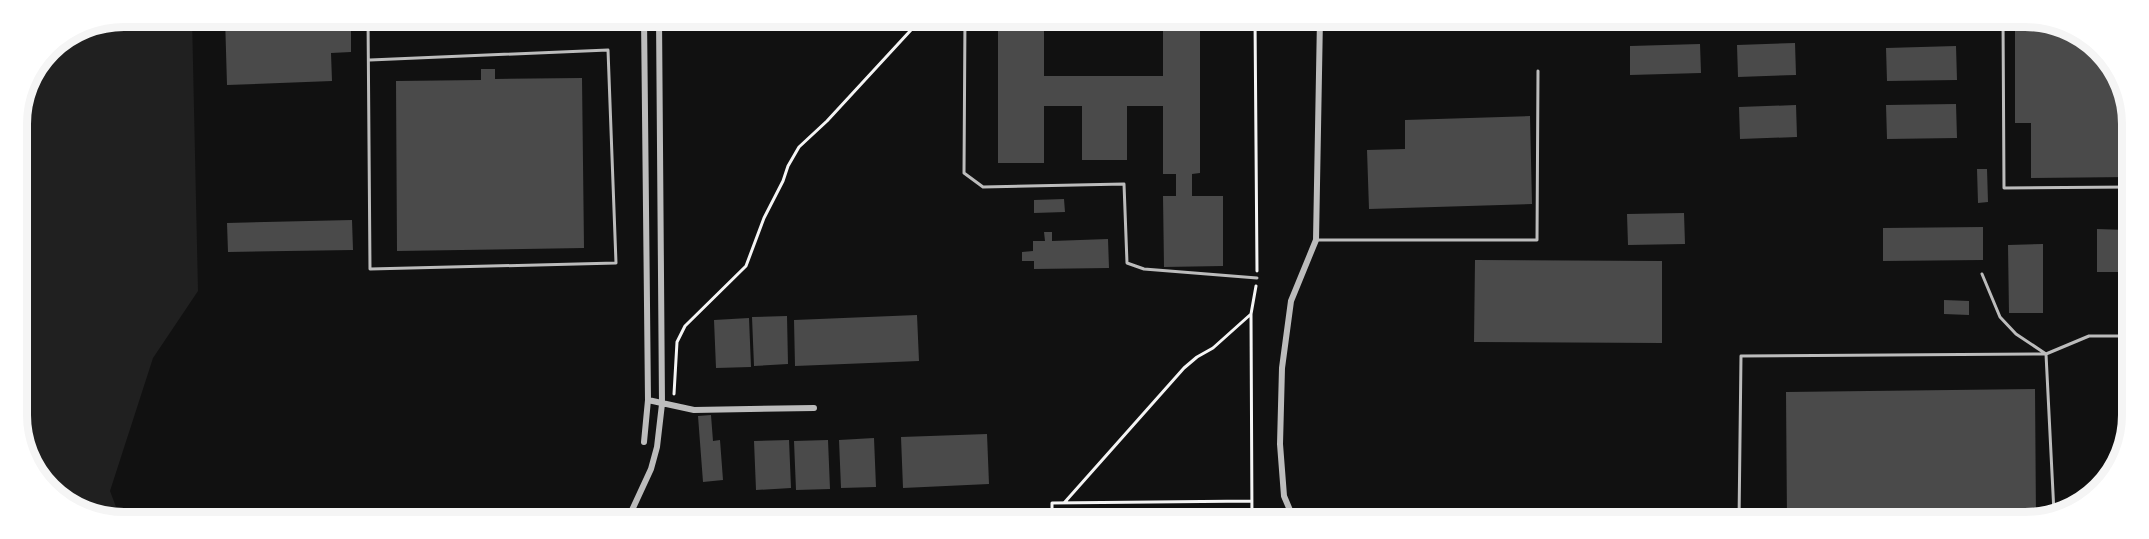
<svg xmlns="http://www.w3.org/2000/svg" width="2149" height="539" font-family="Ubuntu,sans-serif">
<rect width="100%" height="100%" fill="#111"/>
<path fill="#202020" d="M124,17H192L198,291L153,358L110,491L121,520H103L48,491L19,436L17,117L48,48L83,25Z"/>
<path fill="#4a4a4a" d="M225,17H351V52L331,53L332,81L227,85Z
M998,17L1044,18V76H1163V18H1200V173L1192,174V196H1223V266L1164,267L1163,196H1176V174H1163V106H1127V160H1082V106H1044V163H998Z
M1887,18L1956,19L1957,21L1887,23Z
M2015,19H2046L2101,48L2130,103V177L2031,178V123H2015Z
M1795,43L1796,75L1738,77L1737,45Z
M1700,44L1701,73L1630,75V46Z
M1956,46L1957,80L1887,81L1886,48Z
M481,69H495V79L582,78L584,248L397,251L396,81L481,80Z
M1956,104L1957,138L1887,139L1886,105Z
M1796,105L1797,137L1740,139L1739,107Z
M1530,116L1532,204L1369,209L1367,150L1405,149V120Z
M1977,169H1987L1988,202L1978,203Z
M1064,199L1065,212L1034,213V200Z
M1684,213L1685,244L1628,245L1627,214Z
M352,220L353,250L228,252L227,223Z
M1983,227V260L1883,261V228Z
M2097,229L2127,230L2126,272H2097Z
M1044,232H1052V241L1108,239L1109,268L1034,269V261H1022V252L1033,251V241H1045Z
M2043,244V313H2009L2008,245Z
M1475,260L1662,261V343L1474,342Z
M1944,300L1969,301V315L1944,314Z
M917,315L919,361L795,366L794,320Z
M787,316L788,364L754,366L752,317Z
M749,318L751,367L716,368L714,320Z
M2035,389L2036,520L2032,522H1787L1786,392Z
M711,415L713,441L720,440L723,480L703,482L698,416Z
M987,434L989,484L903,488L901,437Z
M874,438L876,487L841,488L839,440Z
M789,440L791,488L756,490L754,441Z
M828,440L830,489L796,490L794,441Z
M1196,516V521H1085V518Z"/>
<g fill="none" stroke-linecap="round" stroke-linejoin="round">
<path stroke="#f5f5f5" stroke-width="3" d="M1255,18L1257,271
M674,394L677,342L685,326L746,266L764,218L783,181L788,166L799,147L827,121L923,17
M1064,503L1184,368L1197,357L1213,348L1251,314
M1044,521L1052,516
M1052,521V503L1252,501
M1252,522L1251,314L1256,286"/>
<path stroke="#bcbcbc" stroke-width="3" d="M368,17L370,269L616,263L608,50L370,60
M965,17L964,173L983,187L1124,184L1127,263L1144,269L1257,278
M2003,19L2004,188L2130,187
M1316,240H1537L1538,71
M1982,274L2000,317L2016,334L2046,354L2054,513
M1739,522L1741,356L2046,354L2089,336H2130"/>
<path stroke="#bcbcbc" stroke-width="6" d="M648,400L694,410L814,408
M644,442L648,400L644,17
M627,521L651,469L657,447L662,404L659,17
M1295,522L1284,496L1280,444L1282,368L1291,301L1316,240L1320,18"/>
</g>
<path d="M0 0H2149V539H0ZM124 27H2025A97 97 0 0 1 2122 124V415A97 97 0 0 1 2025 512H124A97 97 0 0 1 27 415V124A97 97 0 0 1 124 27Z" fill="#fff" fill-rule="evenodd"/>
<path fill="none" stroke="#f5f5f5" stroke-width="8" d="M124 27H2025A97 97 0 0 1 2122 124V415A97 97 0 0 1 2025 512H124A97 97 0 0 1 27 415V124A97 97 0 0 1 124 27Z"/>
</svg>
